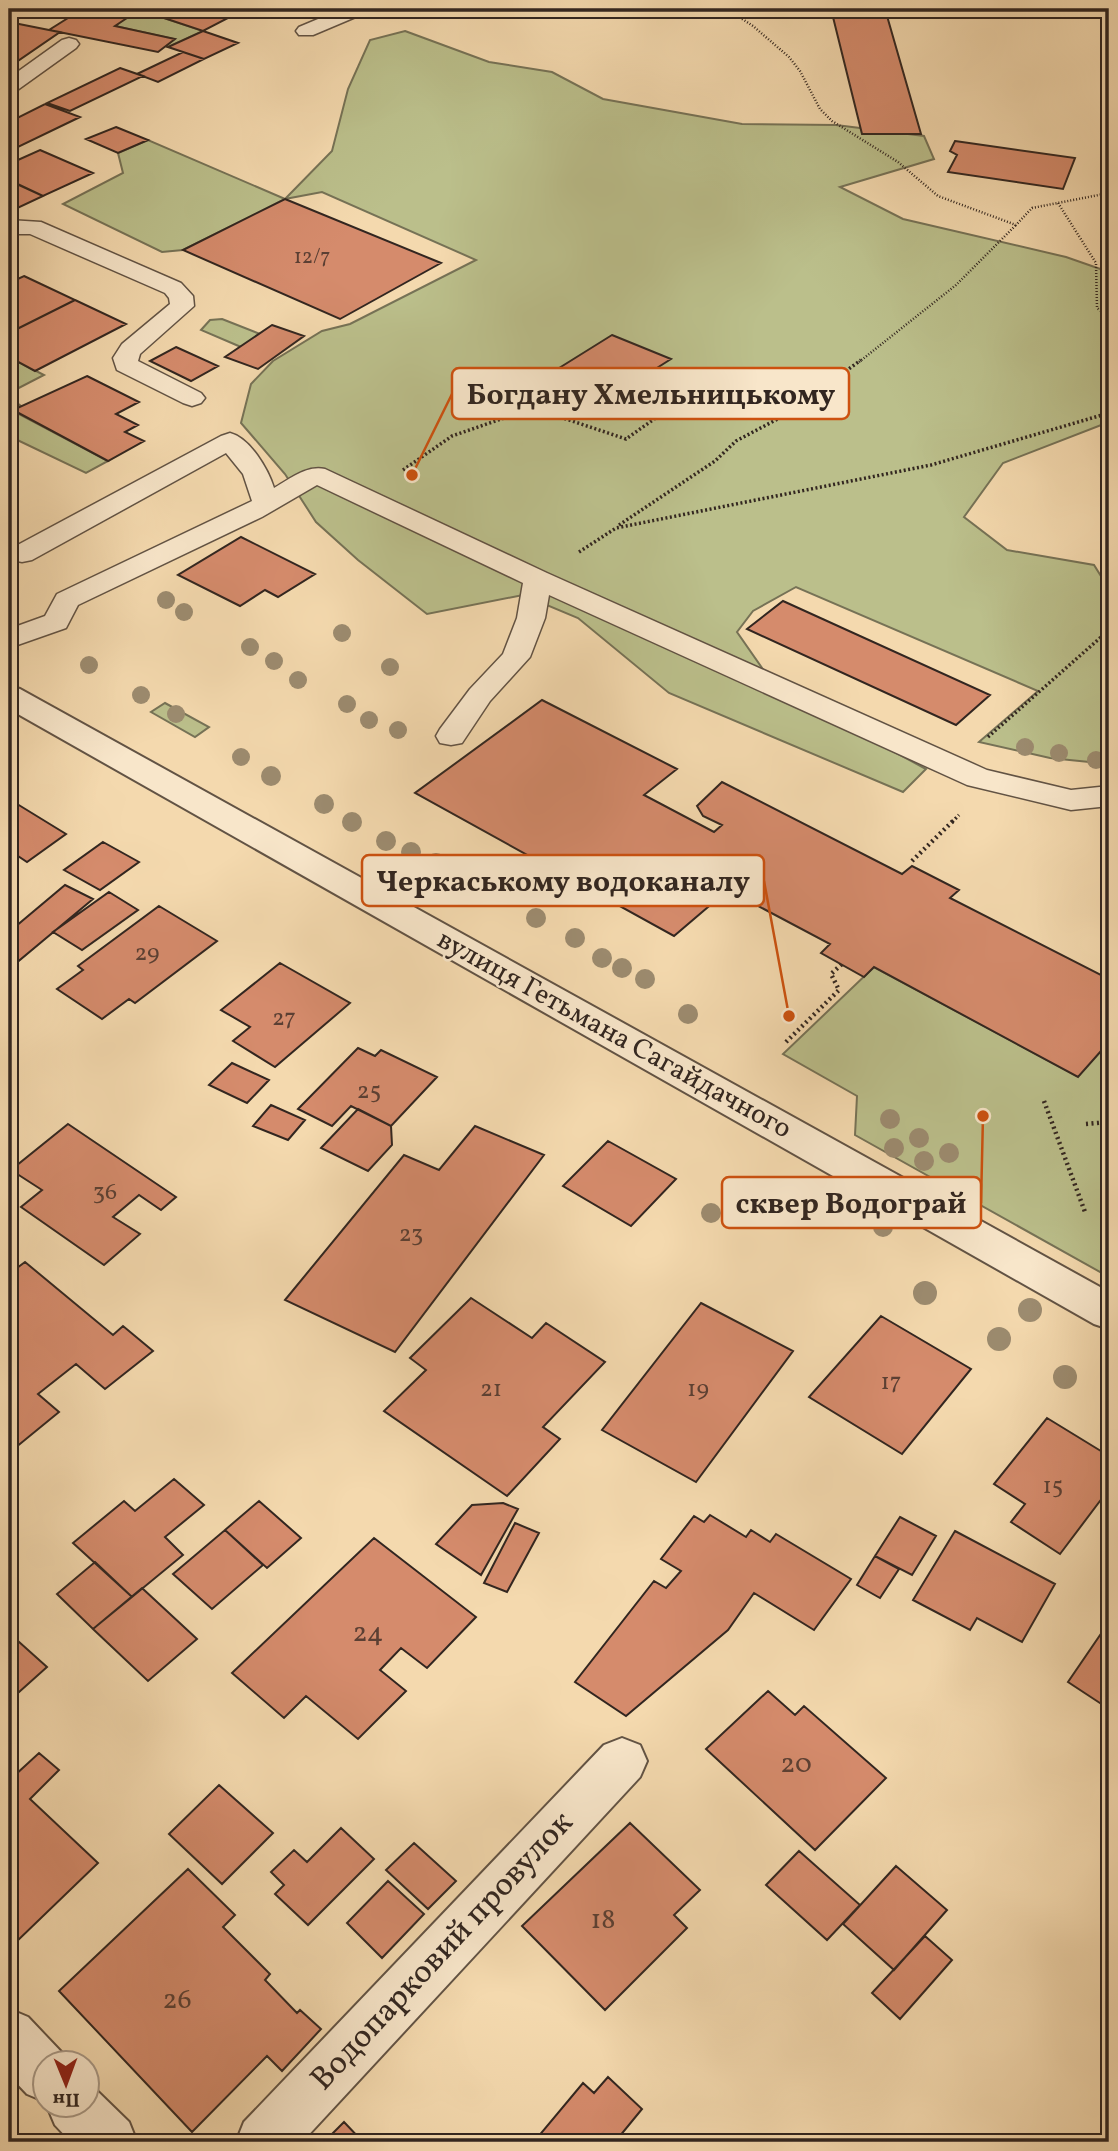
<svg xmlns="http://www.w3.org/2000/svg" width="1118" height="2151" font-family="Vollkorn,serif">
<rect width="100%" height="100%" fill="#f4d9ae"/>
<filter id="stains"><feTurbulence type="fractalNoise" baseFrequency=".00286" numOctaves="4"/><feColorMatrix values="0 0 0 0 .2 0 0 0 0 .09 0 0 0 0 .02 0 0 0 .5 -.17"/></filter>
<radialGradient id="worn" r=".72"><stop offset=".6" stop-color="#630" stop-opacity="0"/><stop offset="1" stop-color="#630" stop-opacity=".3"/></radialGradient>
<path fill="#bbbf8b" stroke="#767256" stroke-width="2" d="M99,9H137L203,31L168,47L166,46L174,39L115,26L129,15Z
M405,31L489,62L552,72L603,99L742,124L836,125L924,136L934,159L840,187L903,219L1066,257L1109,272V422L1003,463L964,517L1007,550L1094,565L1109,589V764L1050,758L979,742L1038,691L796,587L753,611L737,632L776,688L926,769L903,792L669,693L578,618L523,595L427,614L358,560L316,522L285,474L241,423L251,384L273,361L322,331L350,324L476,260L322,192L285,199L183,250L162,252L63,204L123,173L118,153L148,140L285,199L332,151L348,89L370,40Z
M222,319L260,334L241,347L201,330L210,320Z
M9,357L44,375L9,393Z
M9,397L21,406L13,411L108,461L86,473L9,436Z
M165,703L209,727L195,737L151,712Z
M874,967L1077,1076L1109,1042V1277L855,1135L857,1096L783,1054Z"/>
<path fill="#d58b6c" stroke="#322620" stroke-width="2" d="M75,9H99L130,16L115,26L175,39L158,52L49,30L68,18L63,16Z
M137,9H199L228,18L203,31Z
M831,9H885L921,134H862Z
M9,22L49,30L60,32L9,67Z
M203,31L238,43L204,59L168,47Z
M183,52L204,59L158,82L137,74Z
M120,68L143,76L70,111L47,103Z
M45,104L80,117L18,147L9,144V122Z
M116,127L148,140L118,153L86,139Z
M955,141L1075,158L1063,189L948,172L957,155L950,151Z
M40,150L93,173L43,196L9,180V164Z
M19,185L43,196L9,212V190Z
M285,199L441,263L340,319L183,250Z
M24,276L75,300L9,333V283Z
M75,300L126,324L35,371L9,357V333Z
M272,325L304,336L258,369L225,357Z
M612,335L671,359L586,413L527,388Z
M176,347L218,366L191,381L150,361Z
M87,376L139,402L116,414L138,425L125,432L144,441L108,461L13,410Z
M241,537L315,574L278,597L265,590L240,606L178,575Z
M783,601L990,695L956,725L747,629Z
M542,700L677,769L644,795L714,832L722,825L703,816L697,806L722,782L902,874L912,866L959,890L950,898L1109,979V1042L1078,1077L874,967L864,977L821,953L830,944L728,890L674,936L415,793Z
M9,799L66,834L27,862L9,850Z
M103,842L139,862L100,890L64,870Z
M65,885L93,899L9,969V932Z
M109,892L138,910L82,950L53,932Z
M159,906L217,941L135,1003L129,999L102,1019L57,989L83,970L78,966Z
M280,963L350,1003L275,1067L233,1041L250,1027L221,1010Z
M358,1048L375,1056L381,1050L437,1077L391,1126L351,1106L332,1126L298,1109Z
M232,1063L269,1080L247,1103L209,1085Z
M271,1105L305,1120L288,1140L253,1126Z
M358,1109L391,1126L392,1145L368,1171L321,1148Z
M68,1124L176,1197L161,1210L139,1195L113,1217L140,1234L104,1265L21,1207L42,1190L11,1170Z
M475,1126L544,1155L395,1352L285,1300L404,1155L439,1170Z
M608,1141L676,1179L631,1226L563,1186Z
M25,1262L113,1335L123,1326L153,1351L105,1389L76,1364L38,1394L59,1412L15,1448L9,1443V1274Z
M471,1298L532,1338L546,1323L605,1362L543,1427L560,1439L507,1496L384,1411L426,1370L410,1358Z
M701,1303L793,1351L696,1482L602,1430Z
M881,1316L971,1369L902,1454L809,1397Z
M1047,1418L1109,1456V1489L1060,1554L1011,1522L1025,1504L994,1484Z
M174,1479L204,1505L165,1537L183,1555L132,1597L73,1543L124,1501L135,1511Z
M259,1501L301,1538L267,1568L225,1530Z
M503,1503L518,1509L481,1575L436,1544L472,1505Z
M710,1515L746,1537L751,1530L770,1542L776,1534L851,1579L814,1630L754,1593L728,1630L626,1716L575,1682L654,1581L666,1588L681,1571L661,1559L694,1516L704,1522Z
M900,1517L936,1536L912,1575L875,1556Z
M515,1523L539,1533L507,1592L484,1583Z
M225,1530L263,1565L212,1609L173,1574Z
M955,1531L1055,1584L1022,1642L977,1618L970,1630L913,1600Z
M374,1538L476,1617L427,1668L401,1648L380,1670L406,1691L358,1739L306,1696L284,1718L232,1673Z
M875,1556L899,1569L880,1598L857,1585Z
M95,1562L132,1597L93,1629L57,1594Z
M142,1588L197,1639L148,1681L93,1629Z
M1109,1622V1709L1068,1682Z
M18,1641L47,1667L9,1701V1649Z
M768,1691L795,1715L804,1706L886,1778L815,1850L706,1749Z
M39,1753L59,1770L30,1799L98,1863L12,1946L9,1944V1771L14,1776Z
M219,1785L273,1833L222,1884L169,1834Z
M630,1823L700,1890L674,1915L687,1928L605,2010L522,1926Z
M341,1828L374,1859L308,1925L275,1894L284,1885L271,1872L294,1850L307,1862Z
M414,1843L456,1881L428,1909L386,1870Z
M799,1851L860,1905L827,1940L766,1885Z
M896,1866L947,1910L894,1970L843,1924Z
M188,1869L235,1915L223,1927L270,1974L265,1980L297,2013L300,2010L321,2029L282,2071L267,2056L192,2132L59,1991Z
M388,1881L424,1914L382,1958L347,1923Z
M925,1936L952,1960L900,2019L872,1993Z
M608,2077L642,2109L615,2142H542L537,2138L583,2083L594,2093Z
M344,2122L363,2142H324Z"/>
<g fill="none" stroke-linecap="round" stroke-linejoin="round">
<defs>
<path id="lane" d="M342,9H368L365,13L313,35H299L296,31L299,27Z
M69,38L76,40L79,44L76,48L16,91L9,93V78L62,40Z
M9,220L41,222L181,283L193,296L194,306L140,354L138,361L201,393L205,398L201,403L192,406L183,403L117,370L113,358L122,344L170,304L169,298L165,293L30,234H9Z
M230,433C250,438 268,469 274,488C290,479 306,465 325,469L547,573L987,770L1071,790L1109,786V806L1071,810L967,785L549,595L545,618L530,657L490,701L462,743L451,745L440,743L436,736L440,729L470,689L503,654L517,618L523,583L317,485L262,517L78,605L66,628L9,648V629L45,616L57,594L252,501L243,474L226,453L32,560L22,562L12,560L9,553L12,548L221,436Z"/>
<path id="street" d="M9,686L20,689L1109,1292V1329L1094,1324L9,709Z
M622,1738L640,1745L647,1761L640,1777L302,2142H236L244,2122L604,1745Z
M9,2009L28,2017L65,2056L69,2064H46V2102L27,2094L9,2075Z
M88,2084L93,2087L129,2122L137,2142H71L55,2125L47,2106H88Z"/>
</defs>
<use href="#lane" stroke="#625344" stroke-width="3"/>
<use href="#street" stroke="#625344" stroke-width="4"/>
<path stroke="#322620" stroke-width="2.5" stroke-dasharray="1 2" stroke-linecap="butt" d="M727,9L753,26L789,57L800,71L820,109L832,121L898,162L938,196L1016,225L1032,208L1109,193
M1058,203L1096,263L1097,308L1105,314
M859,362L956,285L1016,225"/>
<path stroke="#322620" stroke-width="3.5" stroke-dasharray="2 2.5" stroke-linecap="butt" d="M403,470L452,436L507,417H560L626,439L705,383L787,414
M619,525L715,461L736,441L787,414L861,360
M579,552L616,528L931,465L1109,413
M988,737L1109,630
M952,822L959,815"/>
<path stroke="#322620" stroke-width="4.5" stroke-dasharray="2 3.5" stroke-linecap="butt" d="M912,861L954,820
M786,1042L839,990L831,974L842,964
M1044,1101L1085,1212
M1086,1124L1109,1122"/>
<use href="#lane" fill="#f8e6ca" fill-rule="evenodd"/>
<use href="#street" fill="#f8e6ca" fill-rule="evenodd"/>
</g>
<g fill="#9c8b6f">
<circle cx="166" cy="600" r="9"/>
<circle cx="184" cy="612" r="9"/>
<circle cx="342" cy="633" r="9"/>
<circle cx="250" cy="647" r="9"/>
<circle cx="274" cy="661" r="9"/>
<circle cx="89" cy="665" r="9"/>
<circle cx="390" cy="667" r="9"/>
<circle cx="298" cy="680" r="9"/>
<circle cx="141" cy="695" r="9"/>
<circle cx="347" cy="704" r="9"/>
<circle cx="176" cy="714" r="9"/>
<circle cx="369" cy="720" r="9"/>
<circle cx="398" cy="730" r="9"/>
<circle cx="1025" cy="747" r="9"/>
<circle cx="1059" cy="753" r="9"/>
<circle cx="241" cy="757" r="9"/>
<circle cx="1096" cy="760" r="9"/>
<circle cx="271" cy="776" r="10"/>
<circle cx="324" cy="804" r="10"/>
<circle cx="352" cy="822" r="10"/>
<circle cx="386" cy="841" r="10"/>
<circle cx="411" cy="852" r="10"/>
<circle cx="436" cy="863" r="10"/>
<circle cx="536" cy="918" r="10"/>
<circle cx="575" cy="938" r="10"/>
<circle cx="602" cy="958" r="10"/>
<circle cx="622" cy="968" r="10"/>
<circle cx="645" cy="979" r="10"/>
<circle cx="688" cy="1014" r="10"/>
<circle cx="890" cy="1119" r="10"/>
<circle cx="919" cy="1138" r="10"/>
<circle cx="894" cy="1148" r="10"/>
<circle cx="949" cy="1153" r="10"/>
<circle cx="924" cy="1161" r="10"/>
<circle cx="711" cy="1213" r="10"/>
<circle cx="883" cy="1227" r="10"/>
<circle cx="925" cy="1293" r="12"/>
<circle cx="1030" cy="1310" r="12"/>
<circle cx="999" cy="1339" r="12"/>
<circle cx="1065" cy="1377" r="12"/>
</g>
<g text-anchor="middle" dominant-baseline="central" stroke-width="5" stroke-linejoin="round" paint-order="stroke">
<g font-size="21" fill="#5b3f33">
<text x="312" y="257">12/7</text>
</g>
<g font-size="24" fill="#5b3f33">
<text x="147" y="954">29</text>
<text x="284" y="1019">27</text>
<text x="369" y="1092">25</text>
<text x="105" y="1193">36</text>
<text x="411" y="1235">23</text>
<text x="891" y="1383">17</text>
<text x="491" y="1390">21</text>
<text x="698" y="1390">19</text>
<text x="1053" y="1487">15</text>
</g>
<g font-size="28" fill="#322620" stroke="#f8e6ca">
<text transform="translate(614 1035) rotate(29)">вулиця Гетьмана Сагайдачного</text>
</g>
<g font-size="28" fill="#5b3f33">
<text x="368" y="1633">24</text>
<text x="796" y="1764">20</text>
<text x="603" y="1920">18</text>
<text x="177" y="2000">26</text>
</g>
<g font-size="33" fill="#322620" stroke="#f8e6ca">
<text transform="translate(443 1952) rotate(-47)">Водопарковий провулок</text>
</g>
</g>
<path fill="none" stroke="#cd510f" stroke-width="2.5" d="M412 475L452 394M789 1016L764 881M983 1116L981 1203"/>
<g fill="#cd510f" stroke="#f8e6ca" stroke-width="2.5">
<circle cx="412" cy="475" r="7"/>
<circle cx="789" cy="1016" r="7"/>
<circle cx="983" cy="1116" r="7"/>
</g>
<g fill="#f8e6ca" stroke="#cd510f" stroke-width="2.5">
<rect x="452" y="368" width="397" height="51" rx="7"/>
<rect x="362" y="855" width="402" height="51" rx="7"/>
<rect x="722" y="1177" width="259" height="51" rx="7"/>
</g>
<g font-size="30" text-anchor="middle" font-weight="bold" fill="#322620">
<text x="651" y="404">Богдану Хмельницькому</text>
<text x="563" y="891">Черкаському водоканалу</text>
<text x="851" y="1213">сквер Водограй</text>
</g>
<rect width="1118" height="2151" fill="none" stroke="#f4d9ae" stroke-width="35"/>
<rect x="10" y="10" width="1097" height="2130" fill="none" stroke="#322620" stroke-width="3.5"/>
<rect x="18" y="18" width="1083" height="2116" fill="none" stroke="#322620" stroke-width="2"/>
<g transform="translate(66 2084) rotate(179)"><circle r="33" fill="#f8e6ca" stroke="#a99986" stroke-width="2"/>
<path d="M0-5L12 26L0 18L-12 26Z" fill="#8f2418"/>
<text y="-10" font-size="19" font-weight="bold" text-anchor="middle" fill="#322620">Пн</text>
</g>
<rect width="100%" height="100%" filter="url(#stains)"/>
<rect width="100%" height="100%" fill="url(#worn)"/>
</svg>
